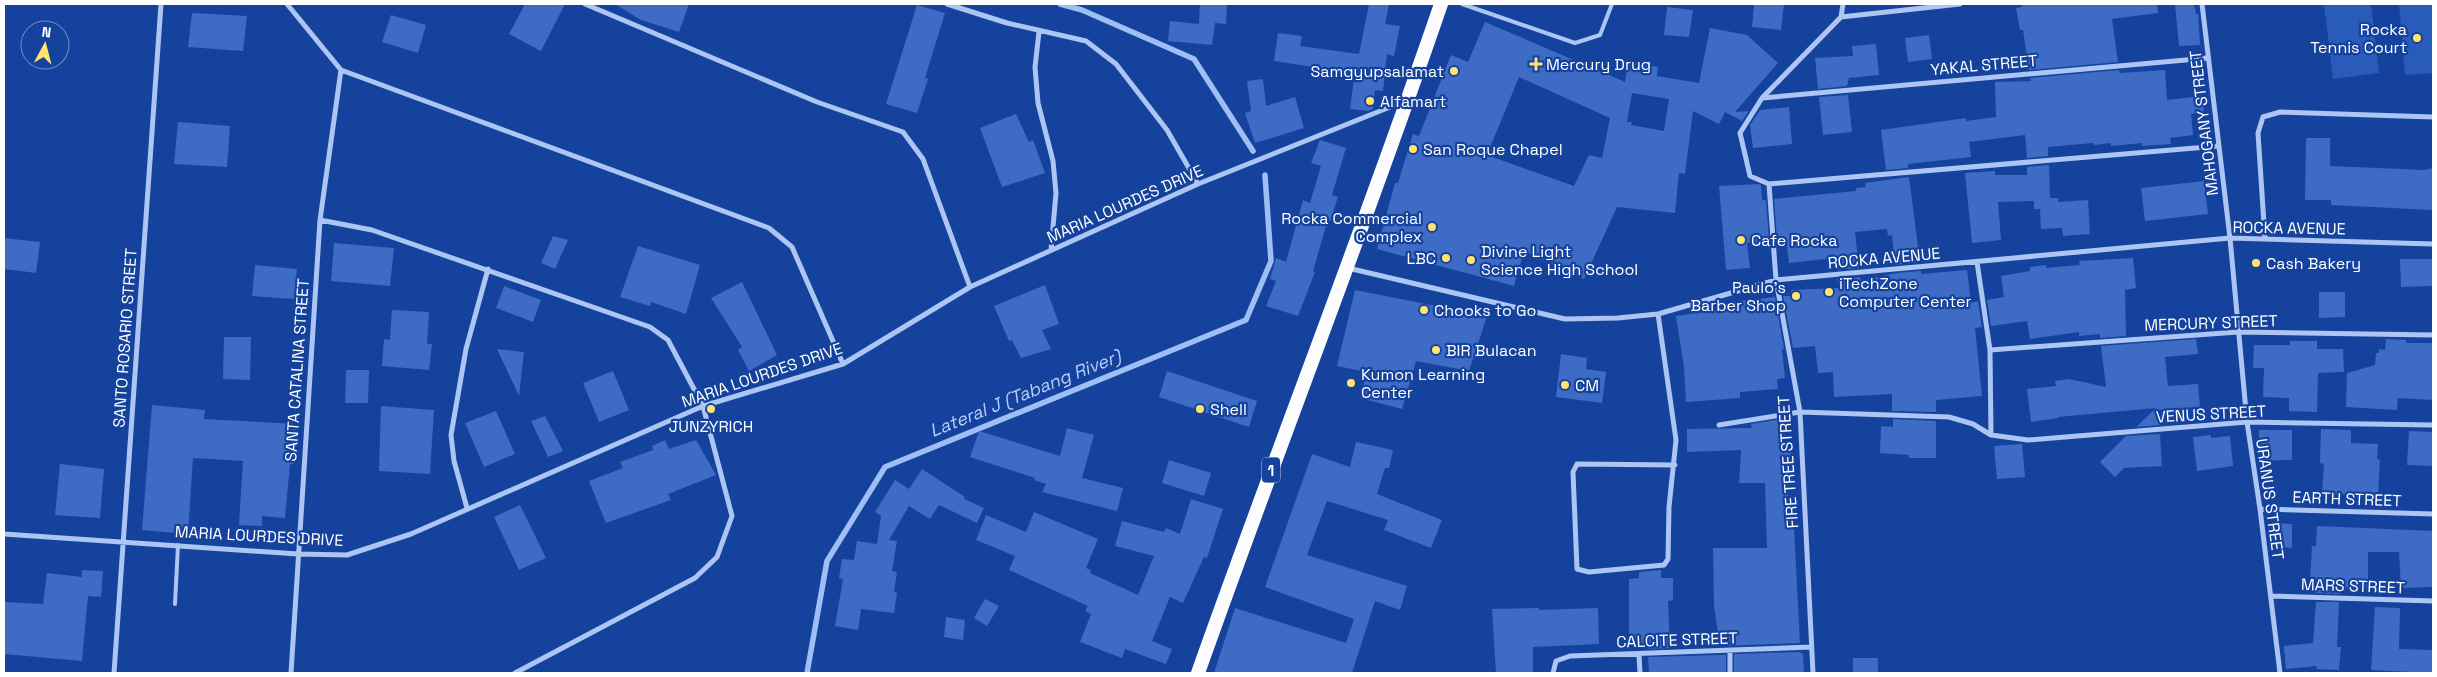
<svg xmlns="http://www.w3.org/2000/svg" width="2437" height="677" font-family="'Space Grotesk',sans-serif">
<rect width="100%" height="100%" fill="#15429d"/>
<path fill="#295bbb" d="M2324,4H2371L2379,73L2333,79Z
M2399,4H2433V73L2405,75Z"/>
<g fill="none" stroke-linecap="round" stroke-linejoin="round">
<path stroke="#9fbef6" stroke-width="5.5" d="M1060,4L1082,10L1194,59L1253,151
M807,673L827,561L885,467L1246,320L1271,261L1265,175"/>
</g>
<path fill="#3e6bc4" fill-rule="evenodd" d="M525,4H565L541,51L509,34Z
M615,4H689L679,32L641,20Z
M1200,4H1227L1226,24L1215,23L1212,45L1168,41L1170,21L1199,24Z
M1369,4H1389L1385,24L1400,26L1394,56L1387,54L1383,91L1375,90L1373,109L1368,111L1350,109L1354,79L1366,75L1274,61L1278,33L1302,36L1300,46L1359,54Z
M1754,4H1784L1781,30L1752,27Z
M2022,4H2157L2158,13L2112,19L2118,62L2029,70L2023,30H2020L2016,8L2022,7Z
M2175,4H2194L2196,14H2198L2200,45L2179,46Z
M917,5L945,13L925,78L928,79L917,113L886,104Z
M1667,7L1693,10L1689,37L1664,35Z
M192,13L247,16L243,51L188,47Z
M391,15L426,25L418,53L382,42Z
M1485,22L1625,82L1628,62L1658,67L1657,76L1699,83L1710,28L1747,35L1778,63L1735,112L1749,111L1742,121L1725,112L1719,124L1693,111L1685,174L1679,173L1675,213L1617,207L1584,279L1524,251L1514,286L1377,249L1395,183H1398L1413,134L1419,136L1451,55L1468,62ZM1519,77L1610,118L1602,158L1589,155L1574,186L1487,155ZM1632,93L1669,99L1664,131L1631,125L1632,122H1627Z
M1929,35L1932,59L1908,62L1905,38Z
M1876,44L1879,75L1849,78L1847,86L1818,89L1815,58L1853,56L1852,46Z
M2119,70L2120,73L2165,70L2167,100L2202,96L2204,112L2191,114L2193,135L2170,138L2171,144L2142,146V143L2111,146V143L2094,145L2093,143L2048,147V156L2027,158L2025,135L1969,142L1971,157L1908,164V168L1886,170L1881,130L1966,118V121L1996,117L1995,82L2031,81L2030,78Z
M1263,79L1266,106L1295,97L1304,128L1255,143L1245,113L1251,111L1247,81Z
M1848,95L1852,132L1823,135L1819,97Z
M1789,107L1792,144L1753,148L1750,125L1760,110Z
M1016,114L1029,142L1033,140L1045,173L1002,187L980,128Z
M178,122L230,126L227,167L174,164Z
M2306,138H2330V166L2424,170L2433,168V210L2331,205V200H2305Z
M1320,140L1346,148L1332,195L1338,197L1328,227L1326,226L1313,271L1315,272L1298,316L1266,306L1276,281L1270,279L1276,258L1286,262L1303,200L1310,203L1321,166L1311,163Z
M2049,165L2050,198H2058V202L2088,200L2090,234L2063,236L2062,228L2041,229L2040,209H2034V201L1998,202L2001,240L1972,243L1965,173L1995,171V175H2027V167Z
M1909,177L1920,262L1895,265L1892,235L1888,236L1887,229L1855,232L1859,268L1836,270L1834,258L1789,263L1786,239L1777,240L1774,199L1856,191V188L1866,187L1865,183Z
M2204,181L2208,214L2145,221L2141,188Z
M1758,184L1761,185L1762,200H1766L1769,241L1747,243L1750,268L1726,270L1719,186Z
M553,236L568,240L555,269L541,263Z
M4,238L40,242L36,273L4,269Z
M334,243L394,248L390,286L331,281Z
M638,246L700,265L686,314L651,302L650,306L620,297Z
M2133,258L2136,288L2125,290L2126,336L2100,338V334L2079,336V332L2030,339L2027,321L1991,326L1987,300L2004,297L2001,276L2030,271V267L2046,265V268L2080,265L2079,261Z
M2400,259H2433V286L2401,287Z
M255,265L297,269L294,299L252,296Z
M1967,270L1971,303L1978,301L1982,327L1975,328L1982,396L1936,400V412L1892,411V394L1834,397L1833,372L1818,373L1815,346L1793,348L1783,296H1792L1791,290L1839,288L1837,279L1860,277L1861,281L1896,273L1921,271V274Z
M742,282L777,355L749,371L738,350L742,347L711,298Z
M1045,285L1059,324L1042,330L1051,349L1021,358L1012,340L1009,341L994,306Z
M504,286L541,300L533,322L496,308Z
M1355,290L1487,316L1469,371L1416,361L1402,409L1360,398L1367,372L1337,366Z
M2319,292H2345V317L2319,318Z
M1775,297L1784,349H1782L1785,378L1777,379L1778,389L1740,392V398L1686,402L1684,368L1676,316L1732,308L1731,302Z
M392,310L429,312L427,344H432L429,370L382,366L384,339L390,340Z
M224,337H251L250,380L223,379Z
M2196,339L2198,354L2165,357L2168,386L2198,384L2200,407L2158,410L2160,425L2136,427L2156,408L2058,417V418L2031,422L2027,389L2056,386L2055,381L2069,379L2106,387L2101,346Z
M2386,339L2406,340V343H2433V400L2398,398L2397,410L2346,407L2347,373L2375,365L2376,353H2379V349L2385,350Z
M2290,341H2317V349H2343L2344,372L2318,373L2317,412L2289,411V398L2263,397L2264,368H2253L2254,345H2290Z
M497,349L524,352L519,396Z
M1561,354L1587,358L1586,369L1606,372L1602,403L1556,397Z
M346,370H369L368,403H345Z
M613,371L629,410L599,422L583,383Z
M1167,371L1257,401L1249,427L1159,397Z
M152,405L205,410L204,419L297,424L294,464H290L285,518L262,516V526L239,525L243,461L193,458L188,534L142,530Z
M381,406L434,410L430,474L379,471Z
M496,411L515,454L484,467L465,423Z
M545,416L563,451L548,457L531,421Z
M1781,419L1784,452H1791L1787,509H1793L1800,643L1720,646L1714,606L1713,548H1767L1765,483H1739L1741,450L1687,452V429L1752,428L1751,424Z
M1893,419L1936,421V458H1909V455L1880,453L1881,426L1893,427Z
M1067,428L1094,435L1082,478L1123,488L1117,511L1042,492L1046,484L1034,480L1035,478L970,457L979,431L1060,456Z
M2321,429L2351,430V443L2378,444L2377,459L2380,460L2378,496L2322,493L2324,464L2320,463Z
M2259,430H2292V460L2259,461Z
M2409,431L2433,432V466L2407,465Z
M2160,434L2162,466L2124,468L2115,477L2100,462L2126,436Z
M2211,435V438L2230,436L2233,466L2197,471L2193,437Z
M665,440L669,449L696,440L716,475L668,494L671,500L606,523L589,481L623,468L620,462L653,450L652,446Z
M1356,442L1393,450L1389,468H1385L1377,494L1442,520L1431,548L1384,530L1388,520L1327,501L1307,555L1407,586L1400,610L1375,601L1352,673H1214L1235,608L1346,643L1354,619L1265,587L1312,454L1350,467Z
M2022,444L2025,477L1997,479L1994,446Z
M1169,460L1211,473L1204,496L1162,483Z
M60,464L104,469L100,518L55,515Z
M922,469L965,497L964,499L984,508L977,523L939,505L930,519L909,506L889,540L897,541L892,571L897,572L894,592L897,593L894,613L861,609L858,630L835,626L843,579L839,578L842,559L854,560L857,541L877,544L881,516L875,512L895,480L909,489Z
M1191,499L1223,509L1207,558L1204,557L1183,603L1170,597L1152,641L1172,649L1166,664L1125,649L1122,658L1080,642L1091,614L1085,611L1088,606L1009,570L1015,556L976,540L986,515L1026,532L1034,512L1098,539L1086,568L1091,570L1090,573L1138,595L1154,556L1115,546L1122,521L1164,532L1166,528L1180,534Z
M520,505L546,558L519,570L494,517Z
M2273,523L2292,524V548L2274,546L2270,531L2273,530Z
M2317,526L2433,531V587L2401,588L2399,552H2368V589L2340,588V594L2316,593L2317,580L2310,579L2312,546H2316Z
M82,570L103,571L101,597L88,596L82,661L4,654V602L43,604L47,573L82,577Z
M1661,570V578H1673V600L1668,601L1670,648L1648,649L1647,643L1629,644V579L1639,578V572Z
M985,599L999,606L987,626L974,618Z
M2316,602H2339L2337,647H2341L2339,670L2316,669L2317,666L2286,669L2284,646L2313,643Z
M2375,607L2400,608L2399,649L2433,650V673L2371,670Z
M1539,608V610L1598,608L1599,644L1533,647V673H1496L1492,609Z
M946,617L965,620L963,640L944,637Z
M1800,652L1803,654L1804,673H1734V654Z
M1721,655H1726V673H1649L1648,657Z
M1853,658H1878V673H1853Z"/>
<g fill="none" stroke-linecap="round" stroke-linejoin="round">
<path stroke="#acc5f3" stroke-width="4" d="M1462,4L1575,43L1600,35L1612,4
M175,604L178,545"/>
<path stroke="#acc5f3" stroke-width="5" d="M287,4L341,70L769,228L792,247L843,364
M585,4L817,102L903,132L923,159L970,287
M947,4L1007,23L1086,41L1116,64L1167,130L1198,184
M2202,4L2230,238L2247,422L2260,509L2280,673
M1841,17L1960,4
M1039,32L1035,67L1038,103L1053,161L1056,193L1051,250
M1762,98L2208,58
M1769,184L2219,146
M320,220L372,230L650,327L668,340L703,406L732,516L717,557L695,578L515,673
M2265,239L2258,133L2263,117L2280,112L2433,117
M1977,262L1990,350L1991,435
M1348,268L1565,319L1618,318L1658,314L1776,280L2230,238L2433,244
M1658,314L1676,440L1669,507L1668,559L1664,565L1589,572L1577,569L1573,472L1577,464L1675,465
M1990,350L2238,332L2433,335
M1719,425L1800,412L1949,417L1973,424L1991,435L2028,440L2247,422L2433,425
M467,508L454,461L451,435L466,349L488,269
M2260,509L2433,514
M4,534L298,554L347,555L411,534L703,406L843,364L970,287L1198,184L1405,101
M2271,596L2433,601
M1730,650V673
M1639,655L1640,673
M114,673L161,4
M291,673L320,220L341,70
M1553,673L1556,661L1570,656L1811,647
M1813,673L1800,412L1776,280L1769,184L1750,176L1740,133L1762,98L1841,17L1843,4"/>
<path stroke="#fcfcff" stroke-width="14" d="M1198,673C1277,450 1364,229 1441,4"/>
</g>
<g fill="#ffe56f" stroke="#15429d" stroke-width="2">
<circle cx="2417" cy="38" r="5"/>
<path d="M1533.5 56.5h5v5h5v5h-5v5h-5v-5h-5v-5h5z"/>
<circle cx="1454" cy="71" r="5"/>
<circle cx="1370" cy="101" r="5"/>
<circle cx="1413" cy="149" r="5"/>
<circle cx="1432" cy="227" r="5"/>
<circle cx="1741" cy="240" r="5"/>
<circle cx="1446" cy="258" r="5"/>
<circle cx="1471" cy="260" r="5"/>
<circle cx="2256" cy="263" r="5"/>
<circle cx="1829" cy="292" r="5"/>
<circle cx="1796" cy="296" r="5"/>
<circle cx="1424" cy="310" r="5"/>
<circle cx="1436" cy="350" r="5"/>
<circle cx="1351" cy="383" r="5"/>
<circle cx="1565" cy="385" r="5"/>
<circle cx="711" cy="409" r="5"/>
<circle cx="1200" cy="409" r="5"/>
</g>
<g text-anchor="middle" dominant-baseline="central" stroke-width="4.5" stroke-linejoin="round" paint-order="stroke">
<rect fill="#15429d" stroke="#b9c6e2" stroke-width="1" x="1262" y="457.5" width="18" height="25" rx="4"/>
<g font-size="15" font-weight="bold" fill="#fff">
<text x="1271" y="470">1</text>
</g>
<g font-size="16" fill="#fff" stroke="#15429d" text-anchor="start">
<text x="2407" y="29" text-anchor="end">Rocka<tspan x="2407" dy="18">Tennis Court</tspan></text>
<text x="1546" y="64">Mercury Drug</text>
<text x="1444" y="71" text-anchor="end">Samgyupsalamat</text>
<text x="1380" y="101">Alfamart</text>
<text x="1423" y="149">San Roque Chapel</text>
<text x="1422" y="218" text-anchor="end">Rocka Commercial<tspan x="1422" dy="18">Complex</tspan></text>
<text x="1751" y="240">Cafe Rocka</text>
<text x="1481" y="251">Divine Light<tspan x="1481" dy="18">Science High School</tspan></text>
<text x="1436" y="258" text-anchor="end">LBC</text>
<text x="2266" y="263">Cash Bakery</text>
<text x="1839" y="283">iTechZone<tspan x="1839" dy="18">Computer Center</tspan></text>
<text x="1786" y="287" text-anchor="end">Paulo's<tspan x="1786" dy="18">Barber Shop</tspan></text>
<text x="1434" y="310">Chooks to Go</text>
<text x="1446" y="350">BIR Bulacan</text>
<text x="1361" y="374">Kumon Learning<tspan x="1361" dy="18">Center</tspan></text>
<text x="1575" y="385">CM</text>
<text x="1210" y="409">Shell</text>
<text x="711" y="426" text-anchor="middle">JUNZYRICH</text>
</g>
<g font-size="16" fill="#fff" stroke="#15429d">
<text transform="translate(1984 65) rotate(-5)">YAKAL STREET</text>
<text transform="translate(2204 123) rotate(-97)">MAHOGANY STREET</text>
<text transform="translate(1125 204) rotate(-24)">MARIA LOURDES DRIVE</text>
<text transform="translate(2289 228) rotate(1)">ROCKA AVENUE</text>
<text transform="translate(1884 258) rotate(-5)">ROCKA AVENUE</text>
<text transform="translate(2211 323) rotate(-2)">MERCURY STREET</text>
<text transform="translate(125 338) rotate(-86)">SANTO ROSARIO STREET</text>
<text transform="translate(297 370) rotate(-86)">SANTA CATALINA STREET</text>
<text transform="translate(762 375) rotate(-19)">MARIA LOURDES DRIVE</text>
<text transform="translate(2211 414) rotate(-3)">VENUS STREET</text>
<text transform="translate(1788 462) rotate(-94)">FIRE TREE STREET</text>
<text transform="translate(2270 499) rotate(82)">URANUS STREET</text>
<text transform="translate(2347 499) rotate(2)">EARTH STREET</text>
<text transform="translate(259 536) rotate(3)">MARIA LOURDES DRIVE</text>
<text transform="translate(2353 586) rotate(2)">MARS STREET</text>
<text transform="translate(1677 640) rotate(-2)">CALCITE STREET</text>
</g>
<g font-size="18" font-style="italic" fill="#b9cff9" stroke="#15429d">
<text transform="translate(1025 393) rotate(-22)">Lateral J (Tabang River)</text>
</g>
</g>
<rect width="2437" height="677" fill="none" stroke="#ffffff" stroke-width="10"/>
<g transform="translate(45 45) rotate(7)"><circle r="24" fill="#15429d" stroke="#738ec4"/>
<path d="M0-4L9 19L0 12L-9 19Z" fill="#ffe56f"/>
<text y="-8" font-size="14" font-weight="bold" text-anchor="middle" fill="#ffffff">N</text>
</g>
</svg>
